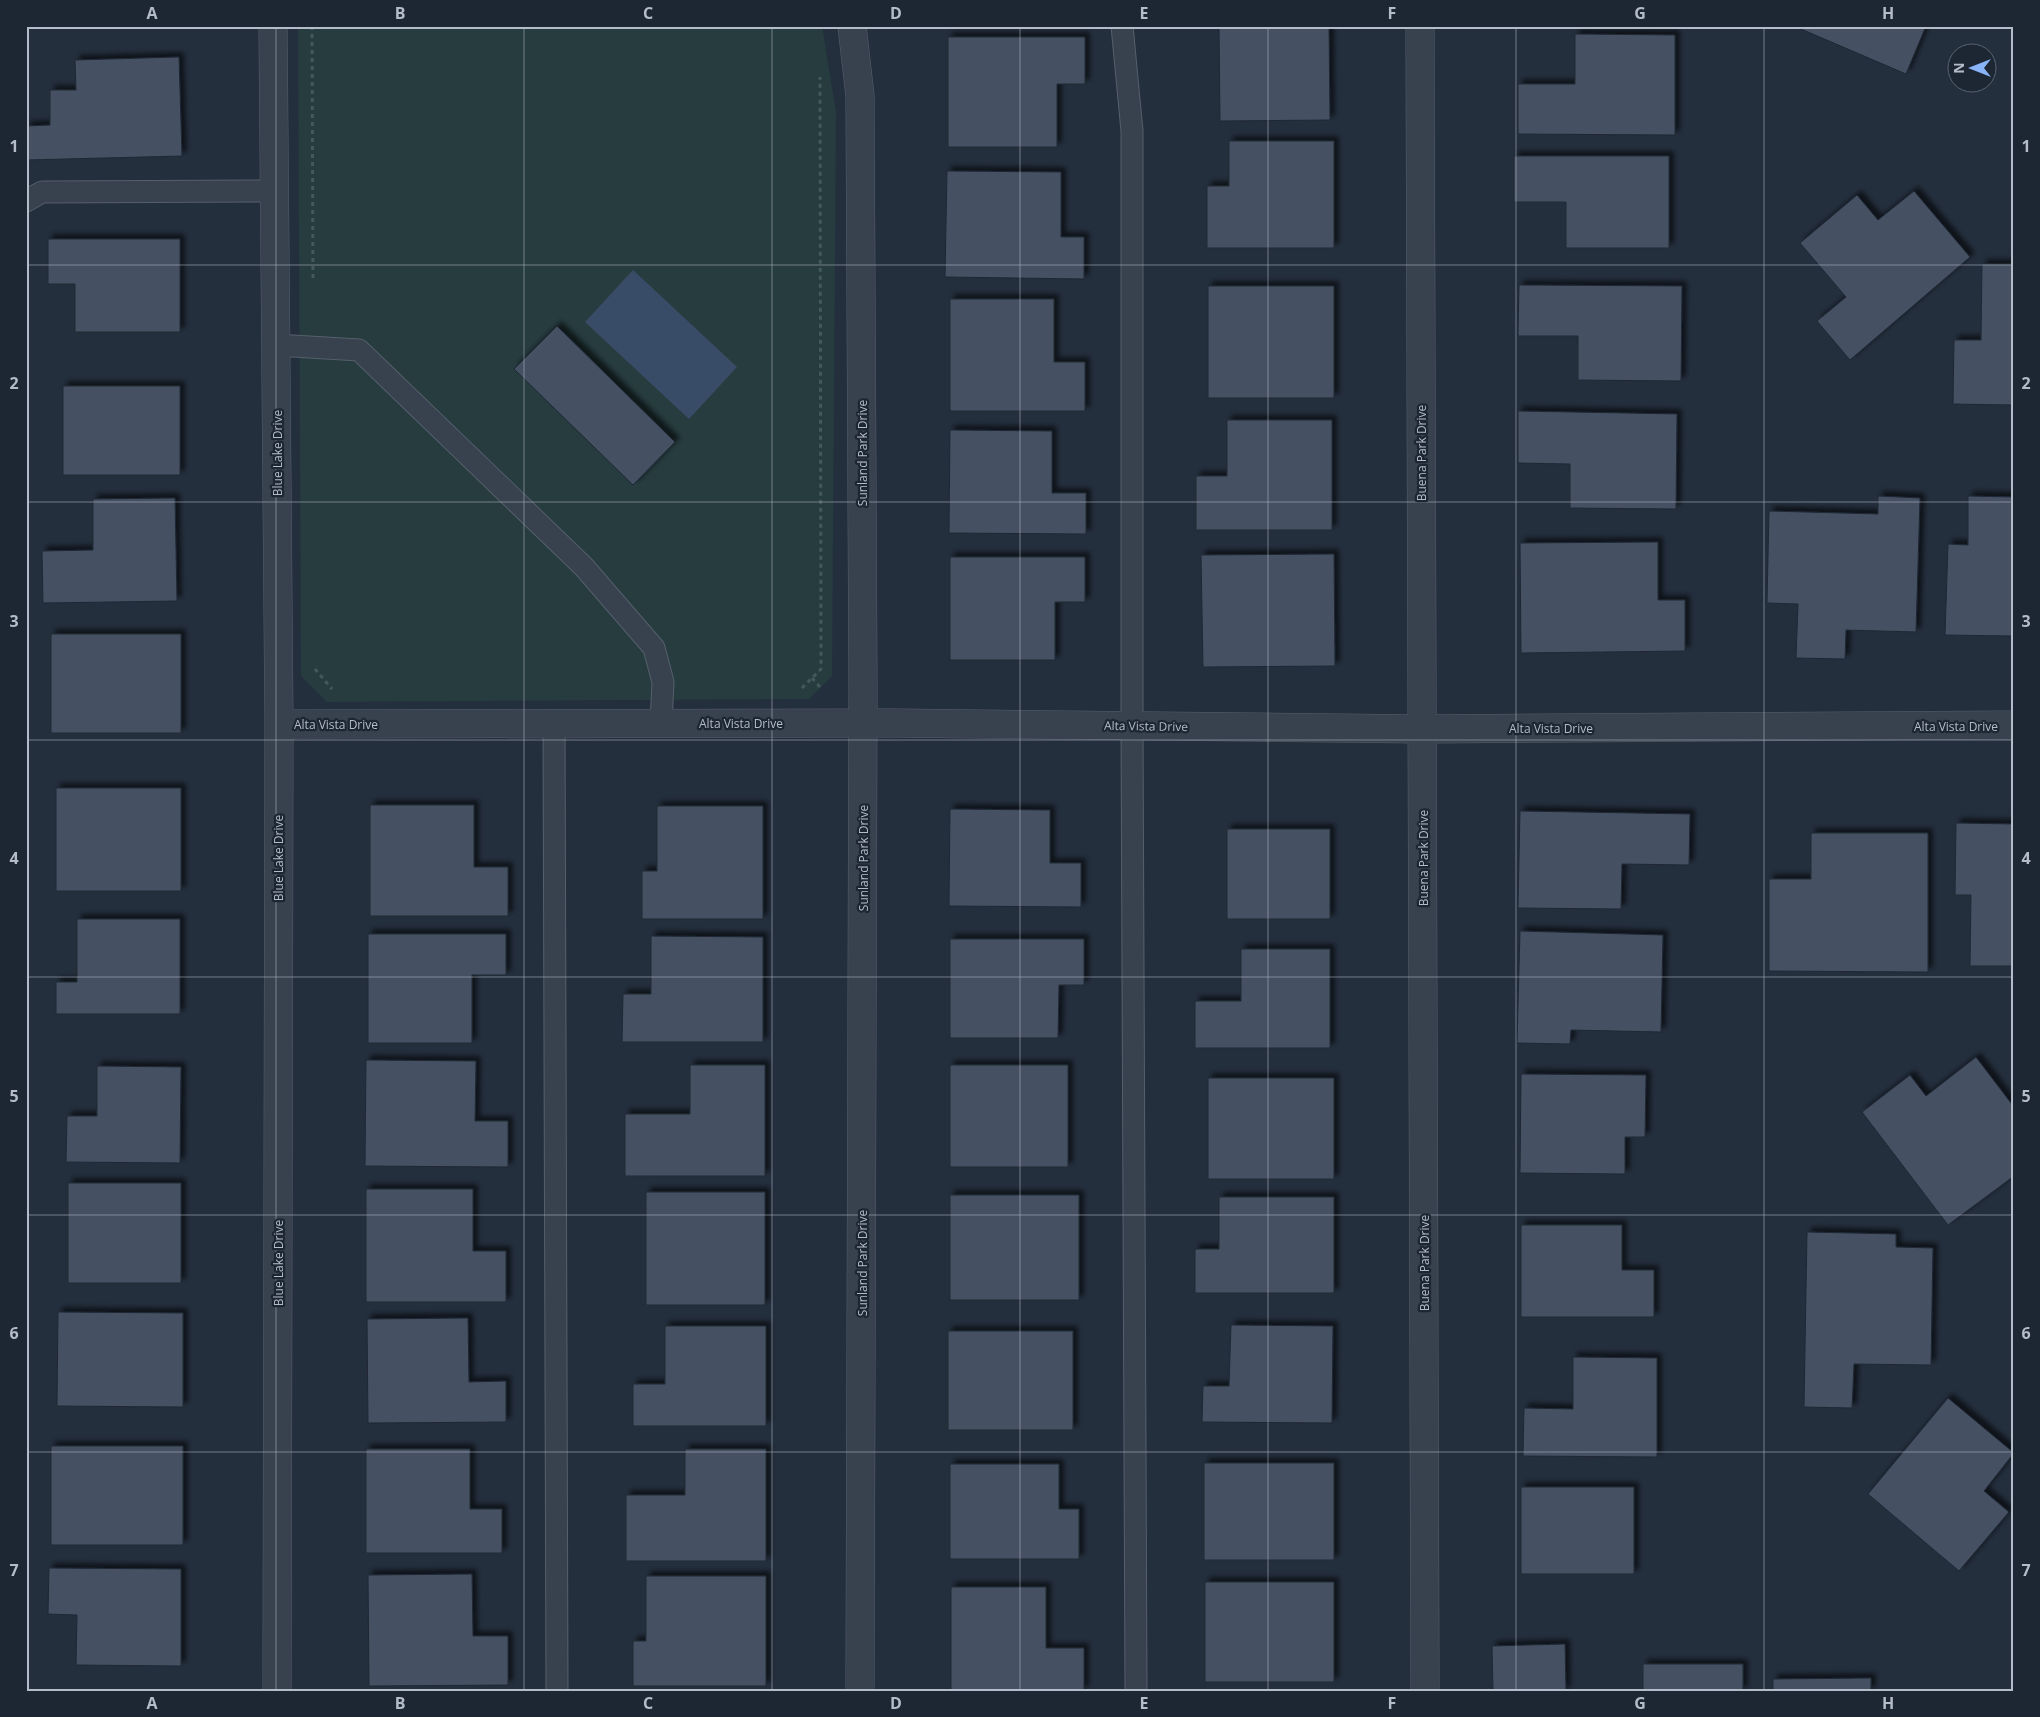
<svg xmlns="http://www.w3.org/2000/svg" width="2040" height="1717" font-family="'Open Sans',sans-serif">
<defs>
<filter id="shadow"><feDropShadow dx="4.5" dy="-4.5" stdDeviation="2.5" flood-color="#0009"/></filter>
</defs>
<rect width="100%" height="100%" fill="#242f3e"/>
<path fill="#263c3f" d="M298,26H822L836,112L832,676L809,699L327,702L301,676Z"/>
<path fill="#394c67" d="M633,270L737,367L689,419L585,322Z"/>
<path fill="#455162" stroke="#1f2835" filter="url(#shadow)" d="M1219,26H1329L1330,120L1220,121Z
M1794,26H1926L1906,74Z
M1575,34L1675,35V135L1518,134V84H1575Z
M948,37H1085V84H1057V147H948Z
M179,57L182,156L26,160V126L50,125V90H76L75,60Z
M1229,141H1334V248H1207V186H1229Z
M1514,156H1669V248H1566V202H1514Z
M947,171L1061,172V237H1084V279L945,277Z
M1914,191L1970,257L1850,360L1817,321L1846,297L1800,243L1857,195L1878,220Z
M48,239H180V332H75V284H48Z
M1982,264H2014V405L1953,404L1954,340H1981Z
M1519,285L1682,286L1681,381L1578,380V336H1518Z
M1208,286H1334V398H1208Z
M950,299H1054V362H1085V411H950Z
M557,326L675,442L633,485L514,369Z
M63,386H180V475H63Z
M1518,411L1677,414L1676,509L1570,508V464L1518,463Z
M1227,420H1332V530H1196V476H1227Z
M950,430L1052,431V493H1086V534L949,533Z
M1878,496L1920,498L1916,632L1846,630L1845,659L1796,658L1798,604L1767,603L1769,511L1878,514Z
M1968,496L2014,497V636L1945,635L1948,544L1968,545Z
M175,498L177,601L43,603L42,551L93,550V499Z
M1658,542V600H1685V651L1521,653L1520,543Z
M1334,554L1335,666L1203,667L1201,555Z
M950,557H1085V602H1055V660H950Z
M51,634H181V733H51Z
M56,788H181V891H56Z
M370,805H474V867H508V916H370Z
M657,806H763V919H642V871H657Z
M950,809L1050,810V863H1081V907L949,906Z
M1520,811L1690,814L1689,865L1622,864L1621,909L1518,908Z
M1956,823L2014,824V966H1970L1971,895H1955Z
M1227,829H1330V919H1227Z
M1811,833H1928V972L1769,971V879H1811Z
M77,919H180V1014H56V982H77Z
M1520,931L1663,935L1661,1032L1571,1030L1570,1044L1517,1043Z
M368,934H506V975H472V1043H368Z
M651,936L763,937V1042H622L623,994H651Z
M950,939H1084V985H1059L1058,1038H950Z
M1241,949H1330V1048H1195V1001H1241Z
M1976,1057L2014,1107V1176L1948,1225L1862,1112L1910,1075L1926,1096Z
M366,1060L476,1061L475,1121H508V1167L365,1166Z
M690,1065H765V1176H625V1114H690Z
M950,1065H1068V1167H950Z
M97,1066L181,1067L180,1163L66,1162L67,1116H97Z
M1521,1074L1646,1075L1645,1137H1625V1174L1520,1173Z
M1208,1078H1334V1179H1208Z
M68,1183H181V1283H68Z
M366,1189H473V1251H506V1302H366Z
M646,1192H765V1305H646Z
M950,1195H1079V1300H950Z
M1219,1197H1334V1293H1195V1249H1219Z
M1521,1225H1622V1270H1654V1317H1521Z
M1807,1232L1896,1234V1247L1933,1248L1931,1365L1854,1364L1852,1408L1804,1407Z
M58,1312L183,1313V1407L57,1406Z
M468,1318L469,1382L506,1381V1422L368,1423L367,1319Z
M1231,1325L1333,1326L1332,1423L1202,1422L1203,1386H1229Z
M665,1326H766V1426H633V1384H665Z
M948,1331H1073V1430H948Z
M1573,1357L1657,1358V1457L1523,1456L1524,1408L1573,1409Z
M1948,1398L2014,1453L1984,1491L2009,1512L1959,1571L1868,1494Z
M51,1446H183V1545H51Z
M366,1449H470V1509H502V1553H366Z
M685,1449H766V1561H626V1495H685Z
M1204,1463H1334V1560H1204Z
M950,1464H1059V1509H1079V1559H950Z
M1521,1487H1634V1574H1521Z
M49,1568L181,1569V1666L76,1665L77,1615L48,1614Z
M472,1574L473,1636H508V1685L369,1686L368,1575Z
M646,1576H766V1686H633V1641H646Z
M1205,1582H1334V1682H1205Z
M951,1587H1046V1648H1084V1691H951Z
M1565,1644L1566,1691H1493L1492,1646Z
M1643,1664H1743V1691H1643Z
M1871,1678V1691H1773V1679Z"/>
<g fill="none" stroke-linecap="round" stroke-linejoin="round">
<defs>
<path id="lane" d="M1122,26L1132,131V726L1136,1691
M26,201L42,192L275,191
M276,345L359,350L584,567L654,648L663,682L661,723
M554,723L557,1691"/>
<path id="street" d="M273,26L279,724L277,1691
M852,26L860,96L863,689L860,1691
M1420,26L1425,1691
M279,724L894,723L1422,729L2014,725"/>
</defs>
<use href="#lane" stroke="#565f6c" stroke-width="23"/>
<use href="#street" stroke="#565f6c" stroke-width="29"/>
<path stroke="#44595c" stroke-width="3" stroke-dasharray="4 4" stroke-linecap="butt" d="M312,26L313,281
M315,669L332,689
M812,678L820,687
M802,688L821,669L820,77"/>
<use href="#lane" stroke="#38414e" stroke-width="21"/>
<use href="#street" stroke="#38414e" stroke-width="28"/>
</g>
<path fill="none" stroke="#b4bcc9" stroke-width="1" stroke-opacity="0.55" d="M276,26V1691M524,26V1691M772,26V1691M1020,26V1691M1268,26V1691M1516,26V1691M1764,26V1691M26,265H2014M26,502H2014M26,740H2014M26,977H2014M26,1215H2014M26,1452H2014"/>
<g text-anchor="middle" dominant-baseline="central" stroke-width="4.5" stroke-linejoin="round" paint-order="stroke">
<g font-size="12" fill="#b4bcc9" stroke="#1d2633">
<text transform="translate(277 453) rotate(-90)">Blue Lake Drive</text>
<text transform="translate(862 453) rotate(-90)">Sunland Park Drive</text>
<text transform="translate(1421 453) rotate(-90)">Buena Park Drive</text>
<text x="741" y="723">Alta Vista Drive</text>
<text x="336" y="724">Alta Vista Drive</text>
<text transform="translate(1146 726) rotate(1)">Alta Vista Drive</text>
<text x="1956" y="726">Alta Vista Drive</text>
<text x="1551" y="728">Alta Vista Drive</text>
<text transform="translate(278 858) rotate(-90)">Blue Lake Drive</text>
<text transform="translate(863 858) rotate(-90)">Sunland Park Drive</text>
<text transform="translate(1423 858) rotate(-90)">Buena Park Drive</text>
<text transform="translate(278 1263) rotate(-90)">Blue Lake Drive</text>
<text transform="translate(862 1263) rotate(-90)">Sunland Park Drive</text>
<text transform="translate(1424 1263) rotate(-90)">Buena Park Drive</text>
</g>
</g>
<rect width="2040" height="1717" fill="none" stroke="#1d2633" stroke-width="55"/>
<g transform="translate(1972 68) rotate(270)"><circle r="24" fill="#1d2633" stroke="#59626f"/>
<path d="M0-4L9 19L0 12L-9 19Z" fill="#8ab4f8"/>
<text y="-8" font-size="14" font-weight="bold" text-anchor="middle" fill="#b4bcc9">N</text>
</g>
<rect x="28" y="28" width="1984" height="1662" fill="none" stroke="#b4bcc9" stroke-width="2"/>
<g font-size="16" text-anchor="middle" font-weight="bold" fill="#b4bcc9">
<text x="152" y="19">A</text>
<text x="400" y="19">B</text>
<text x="648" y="19">C</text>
<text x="896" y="19">D</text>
<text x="1144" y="19">E</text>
<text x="1392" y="19">F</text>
<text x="1640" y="19">G</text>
<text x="1888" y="19">H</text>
<text x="14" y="152">1</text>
<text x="2026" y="152">1</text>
<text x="14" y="389">2</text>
<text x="2026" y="389">2</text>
<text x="14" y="627">3</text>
<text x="2026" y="627">3</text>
<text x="14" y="864">4</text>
<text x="2026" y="864">4</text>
<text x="14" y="1102">5</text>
<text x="2026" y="1102">5</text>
<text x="14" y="1339">6</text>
<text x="2026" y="1339">6</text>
<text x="14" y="1576">7</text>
<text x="2026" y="1576">7</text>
<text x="152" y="1709">A</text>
<text x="400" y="1709">B</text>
<text x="648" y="1709">C</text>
<text x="896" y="1709">D</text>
<text x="1144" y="1709">E</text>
<text x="1392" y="1709">F</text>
<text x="1640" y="1709">G</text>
<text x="1888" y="1709">H</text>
</g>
</svg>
